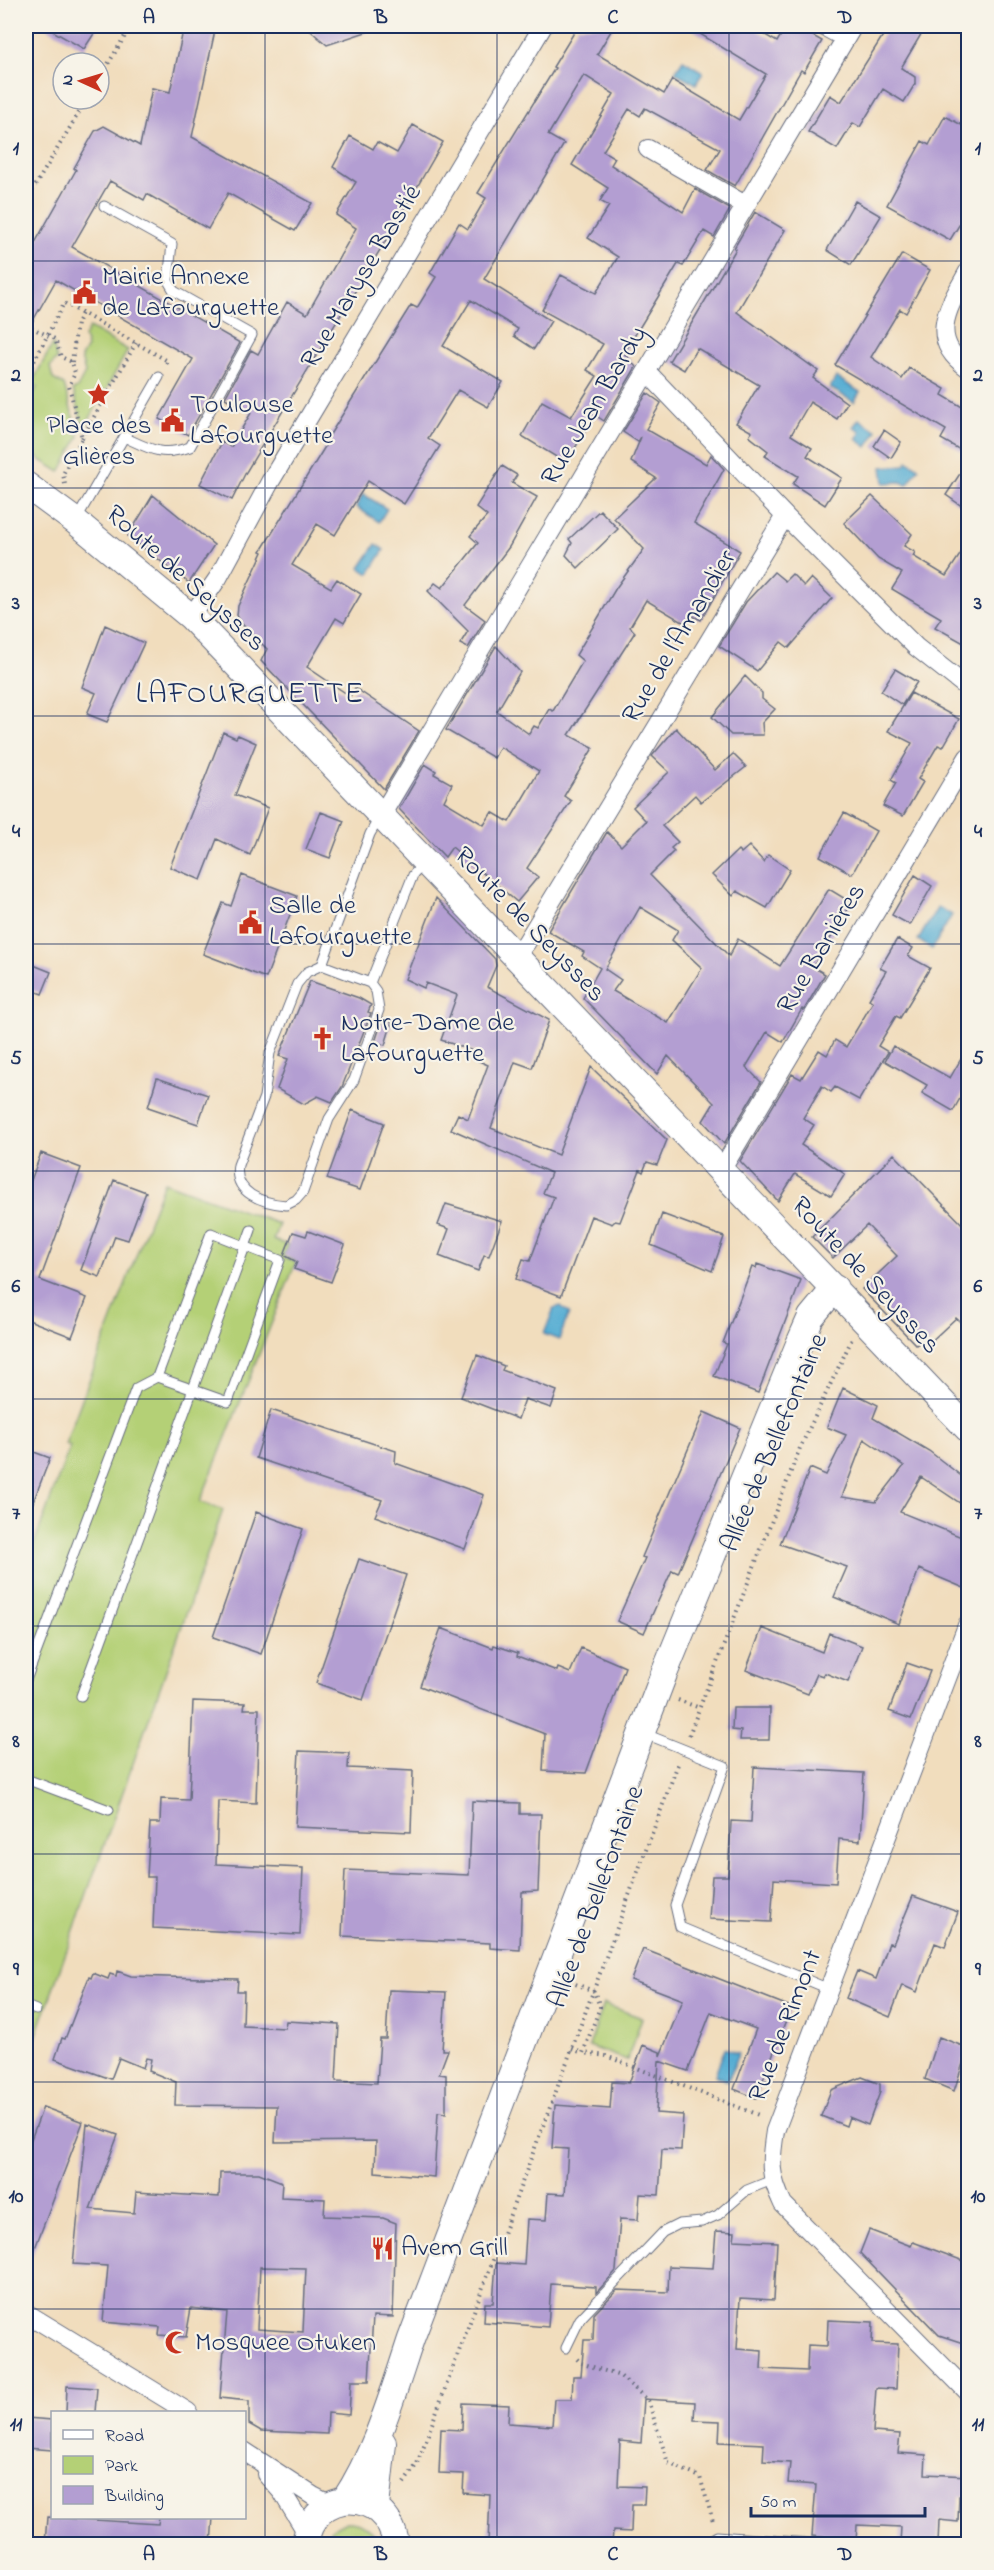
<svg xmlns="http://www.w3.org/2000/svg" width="994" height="2570" font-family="'Indie Flower',sans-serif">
<rect width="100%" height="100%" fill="#f7f3e8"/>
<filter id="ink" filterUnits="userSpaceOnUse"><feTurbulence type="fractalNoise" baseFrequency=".0167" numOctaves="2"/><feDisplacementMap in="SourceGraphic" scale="12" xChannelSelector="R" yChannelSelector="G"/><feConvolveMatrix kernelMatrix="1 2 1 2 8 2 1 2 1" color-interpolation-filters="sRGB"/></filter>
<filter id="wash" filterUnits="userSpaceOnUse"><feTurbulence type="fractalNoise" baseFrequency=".008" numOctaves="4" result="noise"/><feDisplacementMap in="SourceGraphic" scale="24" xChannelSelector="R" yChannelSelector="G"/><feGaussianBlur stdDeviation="1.35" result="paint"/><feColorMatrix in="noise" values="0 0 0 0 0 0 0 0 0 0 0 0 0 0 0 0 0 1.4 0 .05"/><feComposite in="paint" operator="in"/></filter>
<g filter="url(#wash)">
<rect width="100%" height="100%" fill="#f1ddbd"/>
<path fill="#b4d076" stroke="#68806a" stroke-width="1.5" d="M89,328L128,350L84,429L73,390L77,388L85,373L81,357L87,347L84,337Z
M53,344L57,359L50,367L53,379L64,385L79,437L60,472L26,451V408L37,387L31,384Z
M164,1182L279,1224L273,1240L288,1245L283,1257L296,1262L200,1502L223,1510L26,2065V1566L70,1446L65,1444Z
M604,2004L642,2018L627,2060L589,2046Z
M346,2521C363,2521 373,2528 377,2544H323L331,2529Z"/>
<path fill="#56add3" stroke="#386e98" stroke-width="1.5" d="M683,60L703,72L696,84L675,72Z
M836,377L860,392L854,402L830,388Z
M859,419L877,431L867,447L856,439L861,432L853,427Z
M908,461L919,468L907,485L901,482L884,483L882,467L905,465Z
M363,494L387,509L379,522L356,507Z
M376,544L384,550L369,574L360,568Z
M938,907L952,915L932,949L918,940Z
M561,1306L569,1313L559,1340L544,1334L554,1308Z
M725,2048L739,2053L728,2081L715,2075Z"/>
<g id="blocks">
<path fill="#b39ed2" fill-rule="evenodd" d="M44,26H99L84,49Z
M184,26H216L192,137L312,203L295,231L228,193L208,229L147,194L144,200L110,181L72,247L240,343L188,435L159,419L193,359L56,280L26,333V259L76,170L74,168L95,131L104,126L140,146L152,88L170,92Z
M305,26H375V29L327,45Z
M578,26H614L597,54L664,94L672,80L739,120L766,74L687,26H750L777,42L784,30L790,34L795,26H804L813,31V36L822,41L804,72L801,70L735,186L707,170L720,149L645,108L640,116L629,109L603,151L615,158L611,165L683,212L695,189L730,209L714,237L704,231L683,266L678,264L624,353L636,367L604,421L595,415L566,463L522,436L542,401L571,417L597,376L587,370L603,344L542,310L561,275L596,293L618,257L588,238L609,206L600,201L608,188L572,165L614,94L584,75L548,135L564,144L484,279L551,321L534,349L514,336L518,329L471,300L443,346L503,382L488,407L458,390L428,438L440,446L404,504L368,481L335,535L317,524L292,565L331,588L337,579L361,594L344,623L336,618L307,667L350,696L355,688L419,731L384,789L261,661L267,649L242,624L237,615L238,606L263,552L261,551L326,445L324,444L411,305L417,308L436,277L430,273L459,223L468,229L486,198L478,193L555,68L553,67Z
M889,26H926L901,68L915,77V84L904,102L883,89L860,127L853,123L837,149L808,132L830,95L841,102Z
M945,116L969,129V209L950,240L887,205L922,141L929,145Z
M413,125L443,142L398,220L246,472L232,500L200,484L222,442L231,447L251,413L225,398L251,350L258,354L287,302L307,314L356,228L336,215L356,182L333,167L350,136L373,149L377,142L397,153Z
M855,201L881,216L851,265L827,250Z
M755,212L785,230L737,312L818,371L813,378L847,403L837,419L810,402L791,435L812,448L807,456L842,478L825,505L793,484L798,476L765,456L768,451L749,436L752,432L736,423L759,385L697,348L684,370L669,361L736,249L734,248Z
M902,254L930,270L906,313L900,309L871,357L902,379L909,368L945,389L942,395L969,411V455L941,439L946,430L835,365Z
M647,393L661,403L646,429L706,464L711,455L724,469L694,523L740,551L701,620L691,615L686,624L646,600L630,627L635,632L569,735L593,748L564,796L571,801L527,868L538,877L517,902L452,847L445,857L399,809L425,764L436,771L434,774L452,784L444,801L484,825L492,812L509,822L539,771L500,747L494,758L446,730L496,646L520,672L497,711L529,734L534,726L538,728L549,709L553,711L583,661L576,655L616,588L644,549L614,518L656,478L631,462L641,437L638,442L623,432Z
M884,430L901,442L891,458L874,446Z
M969,460V511L946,495Z
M502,466L517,475L512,483L537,497L509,547L465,605L485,620L468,648L460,644L468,631L428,591L435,583L442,588L478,543L470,536L487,516L476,507Z
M153,495L214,545L189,583L128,536Z
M872,496L912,534L904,546L915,552L913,556L946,576L969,541V646L935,627L941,618L892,589L902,573L878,559L844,523Z
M600,510L618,529L578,568L566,555L572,543L569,539Z
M774,572L785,581L792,574L804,586L811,578L832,598L789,648L781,642L757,671L719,646L746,602Z
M105,625L144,643L107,722L87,714L96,693L82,687Z
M895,669L917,682L902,705L881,691Z
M745,676L762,693V699L775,709L762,723L763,735H731L712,717Z
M911,693L959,719L943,747L938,745L918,779L923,782L903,816L883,806L896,783L891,780L912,743L888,731Z
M676,728L715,770L733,754L746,767L701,802L695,795L662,826L678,842L671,848L674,851L650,875L729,956L738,939L780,966L829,889L852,903L813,967L825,974L804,1010L802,1009L783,1042L767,1032L746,1067L761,1082L724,1144L703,1121L714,1103L668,1056L657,1074L595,1010L583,998L600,968L582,956L584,952L548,931L607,832L621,846L646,821L633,807L669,772L652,756ZM640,907L678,930L672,940L702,968L668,1023L613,991L621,980L605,969Z
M223,732L236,738L238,735L256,743L235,795L268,808L250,855L217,839L201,880L170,867Z
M321,812L344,821L330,858L306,849Z
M844,813L876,831L852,874L820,856Z
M749,846L764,862L768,855L790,870L767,908L737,891L733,896L712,875L738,850L741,853Z
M242,875L297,896L266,978L203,954L223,903L231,906Z
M915,875L932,886L910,925L892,915Z
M436,898L495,959L496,966L487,987L549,1020L532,1068L515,1062L491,1128L558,1155L591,1067L667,1140L657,1165L647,1162L643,1172L640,1170L620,1222L615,1221L612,1224L591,1216L561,1296L516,1279L523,1259L530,1261L554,1197L543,1193L551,1173L451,1129L458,1114L468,1119L488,1065L474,1059L476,1052L441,1040L457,995L426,983L424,988L405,979Z
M897,939L913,948L908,956L930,968L900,1018L896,1016L878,1046L888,1052L859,1100L835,1087L831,1092L822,1086L803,1118L814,1125L801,1145L845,1174L831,1196L795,1174L778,1201L740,1161L792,1074L801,1079L819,1050L827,1055L835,1040L846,1047L873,1002L869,999L886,971L880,968Z
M26,962L51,972L42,994L26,988Z
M310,981L359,998L371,1005L368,1012L371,1013L342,1087L332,1102L318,1096L304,1104L277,1089L288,1059L279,1056Z
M383,1018L392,1022L385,1045L375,1042Z
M969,1045V1082L953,1111L922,1093L927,1085L885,1061L893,1046L950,1078Z
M157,1078L208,1095L198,1124L148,1107Z
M352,1110L384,1123L360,1190L327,1179Z
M41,1153L81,1168L40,1280L87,1298L72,1337L26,1319V1194Z
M894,1154L969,1231V1330L956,1318L925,1347L920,1342L916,1345L862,1289L897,1256L867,1225L833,1258L812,1237Z
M114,1180L146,1192L128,1240L115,1236L100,1277L81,1270Z
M446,1204L502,1221L489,1256L484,1255L478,1271L439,1256L449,1229L438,1225Z
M662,1214L724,1237L712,1271L651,1245Z
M308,1231L345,1245L331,1282L294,1269L297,1262L284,1255L293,1232L306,1236Z
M757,1264L801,1280L758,1393L714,1376L727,1344L723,1343L752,1267L756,1268Z
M477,1355L504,1366L502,1370L557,1391L551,1408L525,1399L518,1419L461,1397Z
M843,1388L878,1405L873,1418L929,1451L969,1482V1509L921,1477L900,1512L969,1540V1590L919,1569L899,1624L834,1597L847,1567L780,1544L810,1468L826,1475L846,1435L827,1427ZM864,1439L904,1466L876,1502L842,1497Z
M271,1410L396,1451L395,1463L484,1495L465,1549L375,1516L382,1500L256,1458Z
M704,1412L740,1428L678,1573L672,1570L644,1633L617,1621L645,1558L642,1557Z
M26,1449L50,1458L27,1518H26Z
M256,1512L303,1529L261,1654L213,1637Z
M359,1559L406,1575L363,1700L316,1683Z
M441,1628L493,1648L494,1645L518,1653L517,1656L557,1671L558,1668L570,1673L581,1648L625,1667L586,1773L543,1771L545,1734L420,1686Z
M762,1628L822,1652L829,1633L862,1646L848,1682L825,1673L823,1676L817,1674L808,1694L746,1670Z
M907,1663L930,1671L911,1719L889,1711Z
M193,1701L245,1703L244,1709H259L256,1803L218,1801L216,1864L303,1868L300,1935L153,1928L155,1877H147L150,1823H160L161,1799L189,1800Z
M733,1708H770L769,1740H740L741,1731L732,1730Z
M299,1751L349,1753L348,1768L413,1771L411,1832L295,1827Z
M754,1767L864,1773L860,1841L839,1839L836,1883L774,1879L771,1922L709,1919L712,1876H728L731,1821L751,1822Z
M472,1801L520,1803V1814H541L538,1891L522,1892L520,1950L490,1948V1943L342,1936L345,1870L469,1875Z
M913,1896L958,1912L945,1947L935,1943L917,1992L902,1985L890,2017L846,1998L857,1971L876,1979L889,1943L893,1944Z
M643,1949L791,2007L756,2098L734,2089L756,2029L711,2012L688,2071L659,2061L656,2113L683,2115L681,2150L662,2149L659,2195L640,2194L638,2220L620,2219L616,2271L596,2293V2287L551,2284L548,2327L484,2322L485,2303H493L496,2263L524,2265L527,2219L546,2220L548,2193L565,2194L568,2149L552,2148L555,2105L610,2109L612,2082L629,2083L643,2045L660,2052V2056L683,2000L631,1980Z
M117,1971L131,1976L238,1979L237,1991H244L243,2026L285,2028L286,2021L339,2024L336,2081L377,2083L380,2039H386L389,1990L446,1992L442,2050H448L439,2074L446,2075V2113L438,2112L434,2177L375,2172L376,2141L275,2142L277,2106L175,2105L176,2082L149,2071L151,2059L146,2058L143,2068L119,2058L111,2079L55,2059L62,2038L65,2039L89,1977L91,1978L93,1973L108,1979L110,1974L116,1976Z
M939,2037L968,2048L954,2091L925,2079Z
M862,2077L880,2084V2092L868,2125L849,2117L846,2126L821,2116L831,2090Z
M43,2107L83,2122L27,2269L26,2153Z
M87,2124L118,2135L90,2209L134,2213L136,2192L219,2197L220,2173H259L282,2182L281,2197L325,2199L324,2216L383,2218L396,2223L393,2317L373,2316L369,2381H351L349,2415L328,2413L327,2434L261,2431L249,2424V2401L220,2398L227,2312L191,2308L186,2337L159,2335L160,2327L103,2322L108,2266L73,2264ZM260,2267L306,2268L303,2332L257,2329Z
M869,2230L911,2246L913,2242L969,2263V2345L939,2335L860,2253Z
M716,2231L735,2232L734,2240L777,2242L774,2300L740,2298L737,2349L762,2351L761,2369L807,2371L808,2345L827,2346L828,2320L873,2322L872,2343L898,2344L896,2389L876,2388L873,2432L900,2434L898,2453L926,2455L925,2474L969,2476V2497L959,2496L958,2522L939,2520L938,2544H900L901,2527L857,2525L856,2541L812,2536L816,2485L788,2483L790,2463L763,2461L764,2444L719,2442L720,2421L694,2420L695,2402L644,2399L641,2443L620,2441L618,2486L645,2487L644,2505H632L631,2532L613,2531L612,2544H488L490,2495L463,2493L464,2474L439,2473L441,2429L462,2430L463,2403L509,2405L508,2423L552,2426L554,2399H572L573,2376H581L584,2340H593L594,2314L617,2290L668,2292L669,2266L713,2268Z
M67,2386L97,2388L95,2412H66Z
M26,2418L52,2420V2450L26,2448Z
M47,2517L158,2524L159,2517H213L211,2544H45Z"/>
</g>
</g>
<g filter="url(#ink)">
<use href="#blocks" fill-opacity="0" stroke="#666c7f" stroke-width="1.5"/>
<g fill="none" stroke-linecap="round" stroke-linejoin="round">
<defs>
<path id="lane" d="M104,206L172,244L168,281L174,291L252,335L190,447C161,457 150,449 124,437
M76,520L159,377
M379,818L370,834L322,965L370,983L413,875L423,864
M322,965L307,972L297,984L270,1053L264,1097L238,1165C233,1193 262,1203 286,1205L296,1200L303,1192L329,1119L354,1080L379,1010L376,991L370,983
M211,1233L280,1260L228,1402L157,1377Z
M26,1680L136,1388L157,1377
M81,1696L251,1230
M643,1733L725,1766L675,1905L680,1927L829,1989
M26,1779L109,1810
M26,2006L36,2010
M566,2348L580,2319L663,2232L679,2224L702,2222L718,2215L747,2190L772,2180
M704,2544L717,2536L824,2544"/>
<path id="street" d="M823,26L845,38
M648,149L745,205
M968,272C949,306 926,339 968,368
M785,516L916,647L968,688
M191,617L218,578L270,482L543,26
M382,814L853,26
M516,954L526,943L785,516L647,372
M722,1169L968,757
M968,1623L775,2131C770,2163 769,2175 783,2204L968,2392
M26,2313L188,2412
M244,2451L313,2496L331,2505
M266,2474L282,2492L307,2533"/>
<path id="secondary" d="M26,485L75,521L191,617L968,1429
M344,2501C376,2453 393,2393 411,2339L664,1674L799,1344L811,1317L835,1288
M376,2507L383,2443
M305,2544C313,2486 387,2486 396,2544"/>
</defs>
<use href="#lane" stroke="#666c7f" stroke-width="11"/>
<use href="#street" stroke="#666c7f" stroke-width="20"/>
<use href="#secondary" stroke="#666c7f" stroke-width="28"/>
<path stroke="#666c7f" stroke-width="4" stroke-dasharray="1.5 4.5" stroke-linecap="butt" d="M99,79L131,26
M26,201L87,99
M26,325L55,339L61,357L72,362L75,373L69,386L82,438L63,474L65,484
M72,362L77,323L82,313
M26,377L64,303L168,361L166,364
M82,438L136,343
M678,1700L700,1708
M689,1735L800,1448L852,1339
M570,1982L594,1991L600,2007L583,2053L606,2056L761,2116
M572,2049L583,2053
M577,2359L581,2363L620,2376L648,2400L668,2463L700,2477L713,2521
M404,2483L417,2464L678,1764"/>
<use href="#lane" stroke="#fff" stroke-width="9"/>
<use href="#street" stroke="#fff" stroke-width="18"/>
<use href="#secondary" stroke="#fff" stroke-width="26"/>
</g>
</g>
<path fill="none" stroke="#1b2f5e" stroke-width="1.5" stroke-opacity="0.55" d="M265,26V2544M497,26V2544M729,26V2544M26,261H968M26,488H968M26,716H968M26,944H968M26,1171H968M26,1399H968M26,1626H968M26,1854H968M26,2082H968M26,2309H968"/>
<defs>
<symbol id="civic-bare" viewBox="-9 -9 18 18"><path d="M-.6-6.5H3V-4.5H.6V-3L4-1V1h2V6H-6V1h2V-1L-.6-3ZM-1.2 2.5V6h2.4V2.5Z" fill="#c8321e" stroke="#f7f3e8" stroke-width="2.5" paint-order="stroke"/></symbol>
<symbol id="sight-bare" viewBox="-9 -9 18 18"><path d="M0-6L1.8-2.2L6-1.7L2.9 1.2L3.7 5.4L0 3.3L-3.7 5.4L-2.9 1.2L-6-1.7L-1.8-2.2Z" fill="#c8321e" stroke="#f7f3e8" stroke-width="2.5" paint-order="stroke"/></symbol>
<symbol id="church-bare" viewBox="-9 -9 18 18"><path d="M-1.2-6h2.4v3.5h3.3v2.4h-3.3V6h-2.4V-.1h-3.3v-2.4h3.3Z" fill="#c8321e" stroke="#f7f3e8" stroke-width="2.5" paint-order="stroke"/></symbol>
<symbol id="restaurant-bare" viewBox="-9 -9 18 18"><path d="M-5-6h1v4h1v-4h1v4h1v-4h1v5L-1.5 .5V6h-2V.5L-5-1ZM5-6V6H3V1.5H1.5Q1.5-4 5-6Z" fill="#c8321e" stroke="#f7f3e8" stroke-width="2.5" paint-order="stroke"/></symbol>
<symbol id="mosque-bare" viewBox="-9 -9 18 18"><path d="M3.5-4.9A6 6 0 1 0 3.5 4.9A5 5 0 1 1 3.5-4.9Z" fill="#c8321e" stroke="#f7f3e8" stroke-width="2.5" paint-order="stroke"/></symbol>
</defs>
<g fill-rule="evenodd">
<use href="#civic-bare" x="68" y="276" width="33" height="33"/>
<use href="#sight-bare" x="82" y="378" width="33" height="33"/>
<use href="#civic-bare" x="156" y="404" width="33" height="33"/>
<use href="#civic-bare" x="234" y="906" width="33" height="33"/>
<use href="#church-bare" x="306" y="1022" width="33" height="33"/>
<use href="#restaurant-bare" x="366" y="2232" width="33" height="33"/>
<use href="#mosque-bare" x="160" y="2326" width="33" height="33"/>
</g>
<g text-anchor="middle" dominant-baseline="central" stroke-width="4.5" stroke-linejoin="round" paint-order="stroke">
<g font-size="27" fill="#1b2f5e" stroke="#f7f3e8" text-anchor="start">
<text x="102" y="277">Mairie Annexe<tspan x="102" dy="31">de Lafourguette</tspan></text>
<text x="190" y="405">Toulouse<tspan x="190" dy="31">Lafourguette</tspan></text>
<text x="99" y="426" text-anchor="middle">Place des<tspan x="99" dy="31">Glières</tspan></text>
<text x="269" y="906">Salle de<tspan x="269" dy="31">Lafourguette</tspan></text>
<text x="341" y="1023">Notre-Dame de<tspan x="341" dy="31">Lafourguette</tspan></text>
<text x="401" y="2248">Avem Grill</text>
<text x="195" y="2343">Mosquee Otuken</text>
</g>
<g font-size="27" fill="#1b2f5e" stroke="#f7f3e8">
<text transform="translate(362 277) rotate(-59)">Rue Maryse Bastié</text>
<text transform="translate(595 406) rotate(-59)">Rue Jean Bardy</text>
<text transform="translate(185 579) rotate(42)">Route de Seysses</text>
<text transform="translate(680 637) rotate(-59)">Rue de l'Amandier</text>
<text transform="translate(529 925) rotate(46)">Route de Seysses</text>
<text transform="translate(822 949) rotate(-59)">Rue Banières</text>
<text transform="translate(865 1276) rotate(47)">Route de Seysses</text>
<text transform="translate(775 1443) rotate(-67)">Allée de Bellefontaine</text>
<text transform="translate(597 1897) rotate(-70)">Allée de Bellefontaine</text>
<text transform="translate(786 2026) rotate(-69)">Rue de Rimont</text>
</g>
<g font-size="30" letter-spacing="1.5" fill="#1b2f5e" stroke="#f7f3e8">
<text x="250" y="695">LAFOURGUETTE</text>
</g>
</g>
<rect width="994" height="2570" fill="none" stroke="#f7f3e8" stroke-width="66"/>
<rect x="51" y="2411" width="195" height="108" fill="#f7f3e8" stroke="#9fa5b1" stroke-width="1.5"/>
<rect x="63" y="2430" width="30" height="9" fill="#ffffff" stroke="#9fa5b1" stroke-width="1.5"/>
<text x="105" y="2441" font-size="18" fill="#1b2f5e">Road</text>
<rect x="63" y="2456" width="30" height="18" fill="#b4d076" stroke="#9fa5b1" stroke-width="1.5"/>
<text x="105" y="2471" font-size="18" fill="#1b2f5e">Park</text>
<rect x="63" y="2486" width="30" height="18" fill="#b39ed2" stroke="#9fa5b1" stroke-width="1.5"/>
<text x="105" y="2501" font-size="18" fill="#1b2f5e">Building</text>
<g transform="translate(81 81) rotate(274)"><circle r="28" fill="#f7f3e8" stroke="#9fa5b1" stroke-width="1.5"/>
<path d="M0-4.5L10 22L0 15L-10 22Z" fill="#c8321e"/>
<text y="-9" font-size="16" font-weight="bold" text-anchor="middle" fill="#1b2f5e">N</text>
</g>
<path d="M751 2507v9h174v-9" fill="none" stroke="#1b2f5e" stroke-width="3"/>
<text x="760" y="2507" font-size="18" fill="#1b2f5e" stroke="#f7f3e8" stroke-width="4.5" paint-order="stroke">50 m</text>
<rect x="33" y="33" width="928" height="2504" fill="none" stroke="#1b2f5e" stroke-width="2"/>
<g font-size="20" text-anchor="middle" font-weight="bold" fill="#1b2f5e">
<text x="149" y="23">A</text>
<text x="381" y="23">B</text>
<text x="613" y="23">C</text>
<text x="845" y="23">D</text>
<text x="16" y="154">1</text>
<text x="978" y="154">1</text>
<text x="16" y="381">2</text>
<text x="978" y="381">2</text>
<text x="16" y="609">3</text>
<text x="978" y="609">3</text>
<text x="16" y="837">4</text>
<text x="978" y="837">4</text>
<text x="16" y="1064">5</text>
<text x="978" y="1064">5</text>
<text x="16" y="1292">6</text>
<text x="978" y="1292">6</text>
<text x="16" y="1519">7</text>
<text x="978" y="1519">7</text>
<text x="16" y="1747">8</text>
<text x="978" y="1747">8</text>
<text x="16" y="1975">9</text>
<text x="978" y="1975">9</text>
<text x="16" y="2202">10</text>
<text x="978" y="2202">10</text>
<text x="16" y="2430">11</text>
<text x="978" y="2430">11</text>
<text x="149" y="2560">A</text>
<text x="381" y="2560">B</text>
<text x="613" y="2560">C</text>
<text x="845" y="2560">D</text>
</g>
</svg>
